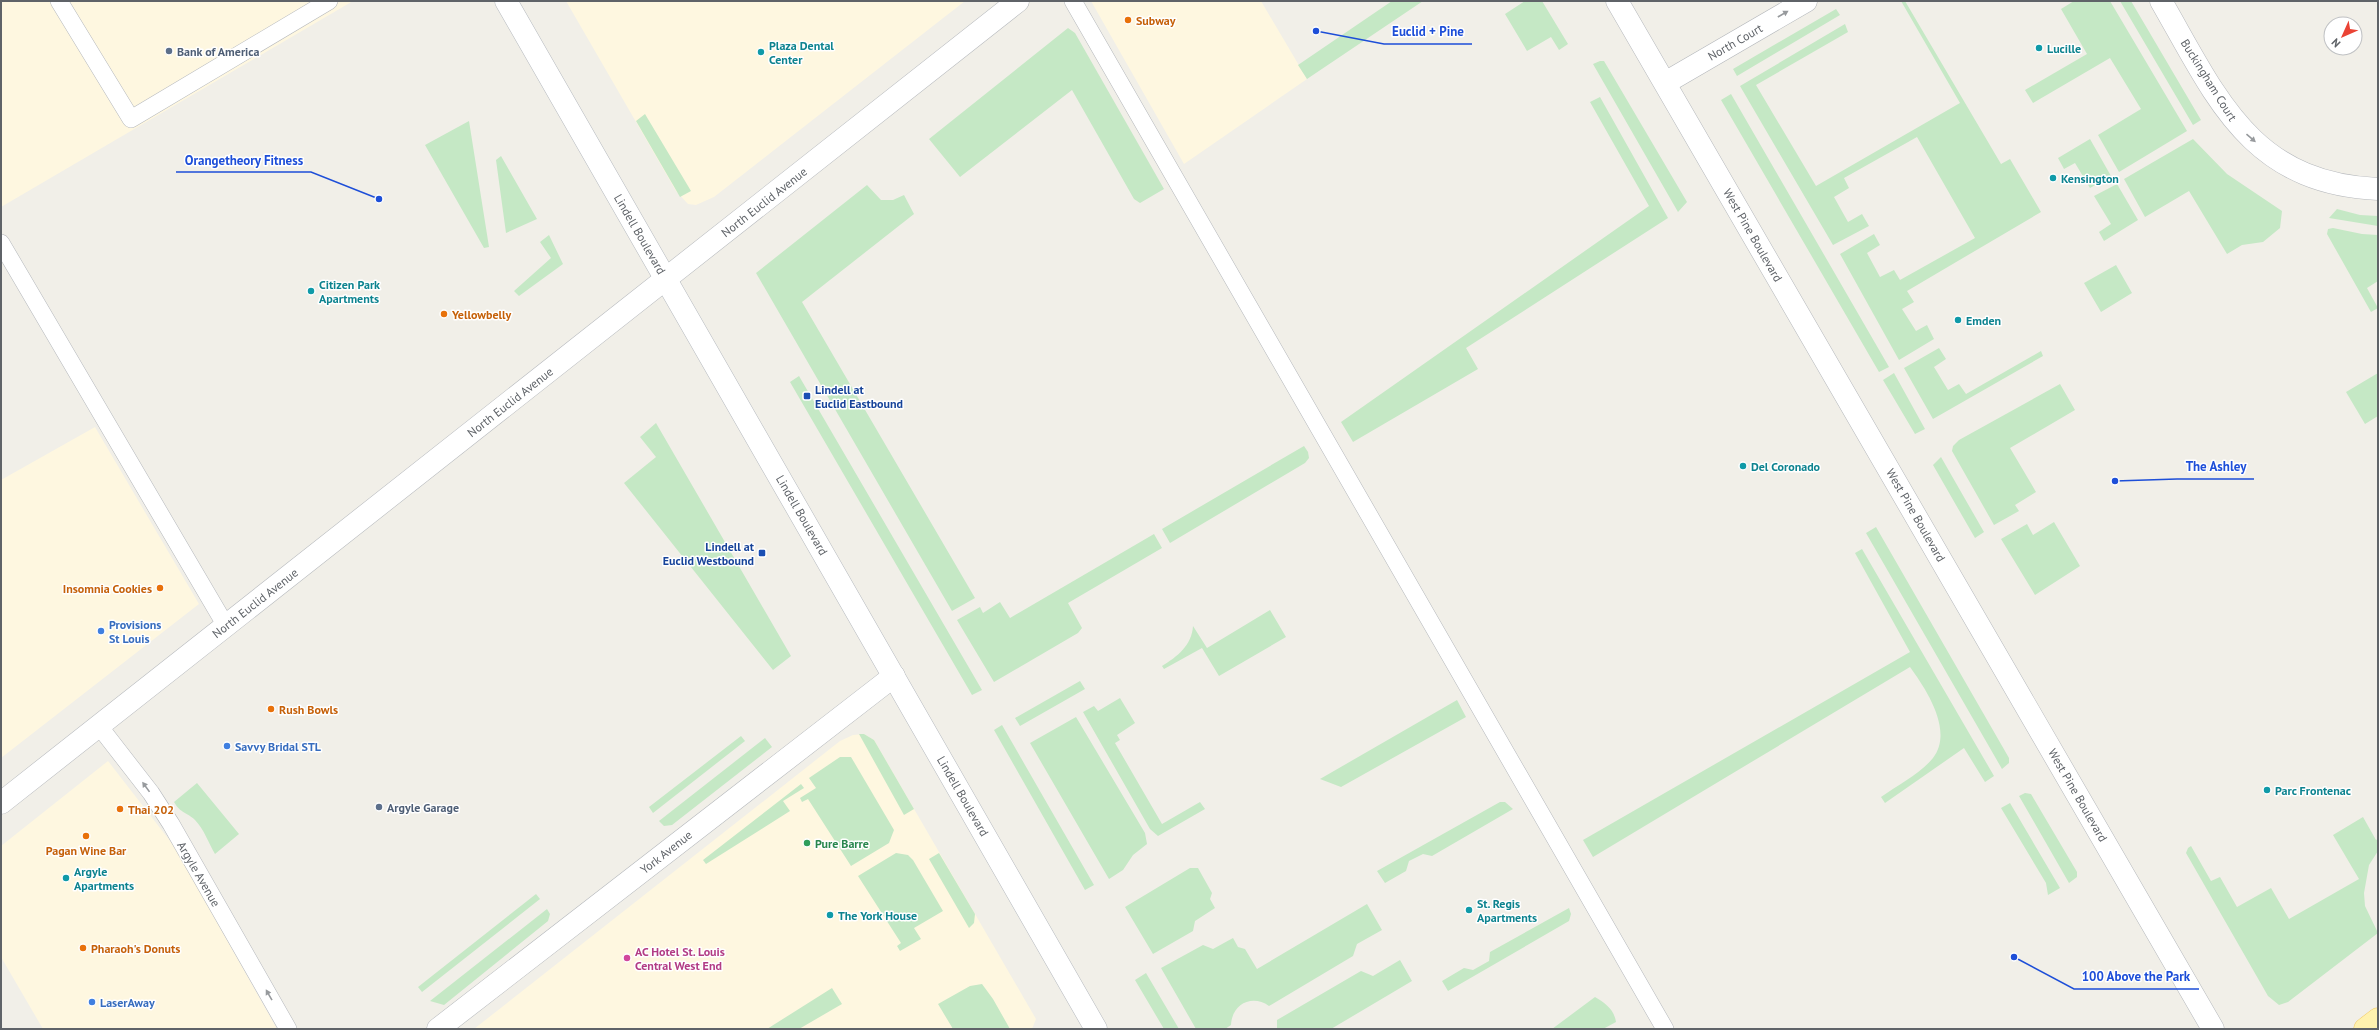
<svg xmlns="http://www.w3.org/2000/svg" width="2379" height="1030" font-family="'PT Sans',sans-serif">
<rect width="100%" height="100%" fill="#f1efe8"/>
<path fill="#fef7e0" d="M1,1H353L1,207Z
M566,1H965L714,197L696,205L688,204L676,191Z
M1091,1H1261L1307,79L1184,164Z
M95,427L199,604L1,758V480Z
M864,734L874,740L1036,1019L1032,1029H474L840,741L853,735Z
M108,761L174,846L277,1029H43L1,957V846Z"/>
<path fill="#c5e8c5" d="M1392,1H1423L1307,79L1298,65Z
M1525,1H1542L1568,44L1559,50L1551,37L1527,51L1505,14Z
M1901,1H1905L2001,164L2010,159L2041,212L1907,291L1914,302L1902,309L1916,331L1927,325L1934,339L1899,360L1840,254L1874,234L1880,245L1867,253L1880,277L1894,270L1900,280L1975,238L1917,137L1844,178L1849,188L1834,197L1848,222L1862,214L1869,226L1833,245L1740,86L1845,24L1848,32L1756,85L1816,186L1960,103Z
M2074,1H2110L2187,131L2119,172L2098,135L2141,109L2110,58L2033,103L2025,90L2087,54L2061,9Z
M2120,1H2131L2201,120L2193,125Z
M1836,9L1840,15L1737,76L1733,69Z
M1068,28L1075,33L1164,189L1140,203L1134,199L1072,90L960,177L929,139Z
M1600,61H1604L1687,202L1678,212L1593,64Z
M1731,94L1889,367L1879,372L1721,100Z
M1600,97L1668,218L1466,348L1478,369L1353,442L1341,422L1649,206L1590,102Z
M645,114L691,191L680,197L636,121Z
M469,121L489,247L484,248L425,145Z
M2090,139L2111,176L2090,188L2075,163L2064,169L2058,158Z
M2193,139L2227,174L2282,211L2280,228L2263,242L2242,245L2227,254L2189,191L2145,217L2124,179Z
M501,156L537,219L506,233L496,160Z
M2117,184L2138,220L2104,241L2099,232L2111,224L2094,196Z
M867,185L881,200H893L904,195L914,214L802,302L975,598L952,611L756,273Z
M2337,209L2360,215L2378,216V226L2329,218Z
M2333,228L2362,234L2378,235V281L2367,288L2378,308L2371,312L2327,234L2328,229Z
M549,235L563,264L519,296L514,291L551,258L540,242Z
M2116,265L2132,293L2101,312L2084,283Z
M1939,348L1946,359L1934,367L1948,390L1959,384L1966,394L2041,351L2043,356L1933,419L1904,368Z
M1894,373L1925,429L1915,434L1883,380Z
M2378,373V416L2365,424L2346,392Z
M799,376L982,690L972,695L790,382Z
M2060,384L2075,410L2010,448L2036,492L2015,505L2019,511L1994,525L1952,451L1953,446L1959,440Z
M656,423L791,656L773,670L624,483L656,457L640,437Z
M1304,446L1308,452L1309,458L1305,463L1170,543L1162,529Z
M1941,457L1984,532L1975,538L1933,465Z
M2054,522L2080,566L2035,595L2001,539L2027,524L2033,535Z
M1876,527L2009,758V763L2002,769L1866,533Z
M1154,534L1162,548L1068,603L1082,628L1078,633L994,682L957,620L980,607L983,613L1000,602L1010,618Z
M1862,549L1994,776L1985,782L1964,748L1885,803L1881,797C1898,785 1920,774 1933,758C1954,731 1926,689 1910,667L1593,857L1583,840L1910,652L1855,553Z
M1270,610L1286,637L1219,676L1202,648L1164,669L1162,666C1177,657 1192,645 1193,626L1207,648Z
M1080,681L1085,689L1020,726L1015,718Z
M1120,698L1135,723L1117,735L1120,740L1115,743L1162,824L1200,802L1205,809L1158,836L1150,829L1083,712L1094,706L1098,711Z
M1457,700L1466,717L1341,787L1320,779Z
M1076,717L1145,833L1147,844L1133,855L1123,870L1109,879L1030,743Z
M1002,725L1094,885L1085,890L994,730Z
M859,734H864L874,740L914,809L904,815Z
M741,736L745,741L653,813L649,807Z
M765,738L772,747L672,825L664,826L659,821Z
M840,757H851L854,762L894,830L889,843L851,866L808,799L802,802L800,798L816,788L809,778Z
M197,783L239,834L215,854C209,844 204,829 195,820C187,812 181,814 174,802Z
M801,784L804,788L783,801L790,811L706,864L703,860Z
M2025,793L2031,794L2077,872V877L2069,883L2019,796Z
M1500,802H1505L1513,809L1432,856L1423,854L1409,861L1406,871L1385,883L1377,871Z
M2010,803L2060,888L2048,895L2046,883L2001,808Z
M2363,817L2376,840L2378,839V851L2369,865L2364,893L2365,906L2378,933L2288,1002L2279,1005L2268,996L2186,853L2188,848L2191,846L2211,881L2220,877L2237,907L2271,888L2289,919L2359,879L2333,835Z
M896,853L908,855L913,860L943,911L914,928L921,939L900,951L897,946L901,943L858,876Z
M939,853L975,914L974,923L969,928L929,859Z
M1190,868H1198L1212,893L1210,899L1215,908L1195,921L1193,931L1153,954L1125,907Z
M536,894L540,899L422,992L418,987Z
M1367,904L1382,930L1357,944L1353,956L1269,1006C1252,994 1232,1004 1231,1025L1225,1029H1196L1161,968L1203,945L1213,949L1233,938L1238,947L1245,949L1257,969Z
M1569,908L1571,914L1569,921L1448,991L1442,981L1464,968L1473,970L1489,961L1490,952Z
M547,909L550,914L548,921L444,1005L430,1001Z
M1400,960L1412,981L1331,1029H1277V1020L1361,971L1373,976Z
M1146,973L1179,1029H1164L1135,980Z
M982,984L993,999L1010,1029H953L938,1004L970,986Z
M832,988L842,1004L799,1029H767Z
M1595,997C1605,1003 1614,1009 1616,1022L1603,1029H1552Z"/>
<g fill="none" stroke-linecap="round" stroke-linejoin="round">
<defs>
<path id="service" d="M59,1L131,119L329,1
M1073,1L1665,1029
M1,243L226,626
M99,726L151,793L171,824L288,1029"/>
<path id="minor" d="M1617,1L2213,1029
M2161,1C2217,98 2250,183 2378,189
M1665,83L1806,1
M1,803L1018,1
M438,1029L894,676"/>
<path id="secondary" d="M506,1L1096,1029"/>
<path id="primary" d="M2365,1029L2378,1019"/>
</defs>
<use href="#service" stroke="#b5b8bc" stroke-width="18"/>
<use href="#minor" stroke="#b5b8bc" stroke-width="23"/>
<use href="#secondary" stroke="#b6babf" stroke-width="23"/>
<use href="#primary" stroke="#f2c960" stroke-width="23"/>
<use href="#service" stroke="#fff" stroke-width="17"/>
<use href="#minor" stroke="#fff" stroke-width="22"/>
<use href="#secondary" stroke="#fff" stroke-width="22"/>
<use href="#primary" stroke="#fff2af" stroke-width="22"/>
</g>
<defs><path id="oneway-solid" d="M-6-.8H1V-3.2L6.5 0L1 3.2V.8H-6Z"/></defs>
<g fill="#979a9d">
<use href="#oneway-solid" transform="translate(1783 14) rotate(-30)"/>
<use href="#oneway-solid" transform="translate(2251 138) rotate(41)"/>
<use href="#oneway-solid" transform="translate(146 787) rotate(-126)"/>
<use href="#oneway-solid" transform="translate(269 995) rotate(-120)"/>
</g>
<g fill="#e8710a" stroke="#fff" stroke-width="1.5">
<circle cx="1128" cy="20" r="4"/>
<circle cx="444" cy="314" r="4"/>
<circle cx="160" cy="588" r="4"/>
<circle cx="271" cy="709" r="4"/>
<circle cx="120" cy="809" r="4"/>
<circle cx="86" cy="836" r="4"/>
<circle cx="83" cy="948" r="4"/>
</g>
<g fill="#0f9aa8" stroke="#fff" stroke-width="1.5">
<circle cx="2039" cy="48" r="4"/>
<circle cx="761" cy="52" r="4"/>
<circle cx="2053" cy="178" r="4"/>
<circle cx="311" cy="291" r="4"/>
<circle cx="1958" cy="320" r="4"/>
<circle cx="1743" cy="466" r="4"/>
<circle cx="2267" cy="790" r="4"/>
<circle cx="66" cy="878" r="4"/>
<circle cx="1469" cy="910" r="4"/>
<circle cx="830" cy="915" r="4"/>
</g>
<g fill="#5c6f8a" stroke="#fff" stroke-width="1.5">
<circle cx="169" cy="51" r="4"/>
<circle cx="379" cy="807" r="4"/>
</g>
<g fill="#1a4fb4" stroke="#fff" stroke-width="1.5">
<rect x="803" y="392" width="8" height="8" rx="2"/>
<rect x="758" y="549" width="8" height="8" rx="2"/>
</g>
<g fill="#3f7fe0" stroke="#fff" stroke-width="1.5">
<circle cx="101" cy="631" r="4"/>
<circle cx="227" cy="746" r="4"/>
<circle cx="92" cy="1002" r="4"/>
</g>
<circle fill="#2e9e5b" stroke="#fff" stroke-width="1.5" cx="807" cy="843" r="4"/>
<circle fill="#d1479c" stroke="#fff" stroke-width="1.5" cx="627" cy="958" r="4"/>
<g text-anchor="middle" dominant-baseline="central" stroke-width="3" stroke-linejoin="round" paint-order="stroke">
<g font-size="12" font-weight="bold" fill="#c56008" stroke="#fff" text-anchor="start">
<text x="1136" y="20">Subway</text>
<text x="452" y="314">Yellowbelly</text>
<text x="152" y="588" text-anchor="end">Insomnia Cookies</text>
<text x="279" y="709">Rush Bowls</text>
<text x="128" y="809">Thai 202</text>
<text x="86" y="850" text-anchor="middle">Pagan Wine Bar</text>
<text x="91" y="948">Pharaoh's Donuts</text>
</g>
<g font-size="12" fill="#5f6368" stroke="#fff">
<text transform="translate(1735 42) rotate(-30)">North Court</text>
<text transform="translate(2209 80) rotate(58)">Buckingham Court</text>
<text transform="translate(764 202) rotate(-38)">North Euclid Avenue</text>
<text transform="translate(640 234) rotate(60)">Lindell Boulevard</text>
<text transform="translate(1753 235) rotate(60)">West Pine Boulevard</text>
<text transform="translate(510 402) rotate(-38)">North Euclid Avenue</text>
<text transform="translate(802 515) rotate(60)">Lindell Boulevard</text>
<text transform="translate(1916 515) rotate(60)">West Pine Boulevard</text>
<text transform="translate(255 603) rotate(-38)">North Euclid Avenue</text>
<text transform="translate(2078 795) rotate(60)">West Pine Boulevard</text>
<text transform="translate(963 796) rotate(60)">Lindell Boulevard</text>
<text transform="translate(666 852) rotate(-38)">York Avenue</text>
<text transform="translate(199 874) rotate(60)">Argyle Avenue</text>
</g>
<g font-size="12" font-weight="bold" fill="#0d838f" stroke="#fff" text-anchor="start">
<text x="769" y="45">Plaza Dental<tspan x="769" dy="14">Center</tspan></text>
<text x="2047" y="48">Lucille</text>
<text x="2061" y="178">Kensington</text>
<text x="319" y="284">Citizen Park<tspan x="319" dy="14">Apartments</tspan></text>
<text x="1966" y="320">Emden</text>
<text x="1751" y="466">Del Coronado</text>
<text x="2275" y="790">Parc Frontenac</text>
<text x="74" y="871">Argyle<tspan x="74" dy="14">Apartments</tspan></text>
<text x="1477" y="903">St. Regis<tspan x="1477" dy="14">Apartments</tspan></text>
<text x="838" y="915">The York House</text>
</g>
<g font-size="12" font-weight="bold" fill="#4e5e75" stroke="#fff" text-anchor="start">
<text x="177" y="51">Bank of America</text>
<text x="387" y="807">Argyle Garage</text>
</g>
<g font-size="12" font-weight="bold" fill="#164399" stroke="#fff" text-anchor="start">
<text x="815" y="389">Lindell at<tspan x="815" dy="14">Euclid Eastbound</tspan></text>
<text x="754" y="546" text-anchor="end">Lindell at<tspan x="754" dy="14">Euclid Westbound</tspan></text>
</g>
<g font-size="12" font-weight="bold" fill="#366cbe" stroke="#fff" text-anchor="start">
<text x="109" y="624">Provisions<tspan x="109" dy="14">St Louis</tspan></text>
<text x="235" y="746">Savvy Bridal STL</text>
<text x="100" y="1002">LaserAway</text>
</g>
<g font-size="12" font-weight="bold" fill="#27864d" stroke="#fff" text-anchor="start">
<text x="815" y="843">Pure Barre</text>
</g>
<g font-size="12" font-weight="bold" fill="#b23c85" stroke="#fff" text-anchor="start">
<text x="635" y="951">AC Hotel St. Louis<tspan x="635" dy="14">Central West End</tspan></text>
</g>
</g>
<path fill="none" stroke="#1d4ed8" stroke-width="1.5" d="M1316 31L1384 44H1472M379 199L311 172H176M2115 481L2177 479H2254M2014 957L2074 989H2199"/>
<g fill="#1d4ed8" stroke="#fff" stroke-width="1.5">
<circle cx="1316" cy="31" r="4"/>
<circle cx="379" cy="199" r="4"/>
<circle cx="2115" cy="481" r="4"/>
<circle cx="2014" cy="957" r="4"/>
</g>
<g font-size="13" text-anchor="middle" font-weight="bold" fill="#1d4ed8" stroke="#fff" stroke-width="3" stroke-linejoin="round" paint-order="stroke">
<text x="1428" y="36">Euclid + Pine</text>
<text x="244" y="165">Orangetheory Fitness</text>
<text x="2216" y="471">The Ashley</text>
<text x="2136" y="981">100 Above the Park</text>
</g>
<rect width="2379" height="1030" fill="none" stroke="#5f6368" stroke-width="4"/>
<g transform="translate(2343 36) rotate(225)"><circle r="19" fill="#ffffff" stroke="#bfc1c3"/>
<path d="M0-3L7 15L0 10L-7 15Z" fill="#ea4335"/>
<text y="-6" font-size="11" font-weight="bold" text-anchor="middle" fill="#5f6368">N</text>
</g>
</svg>
